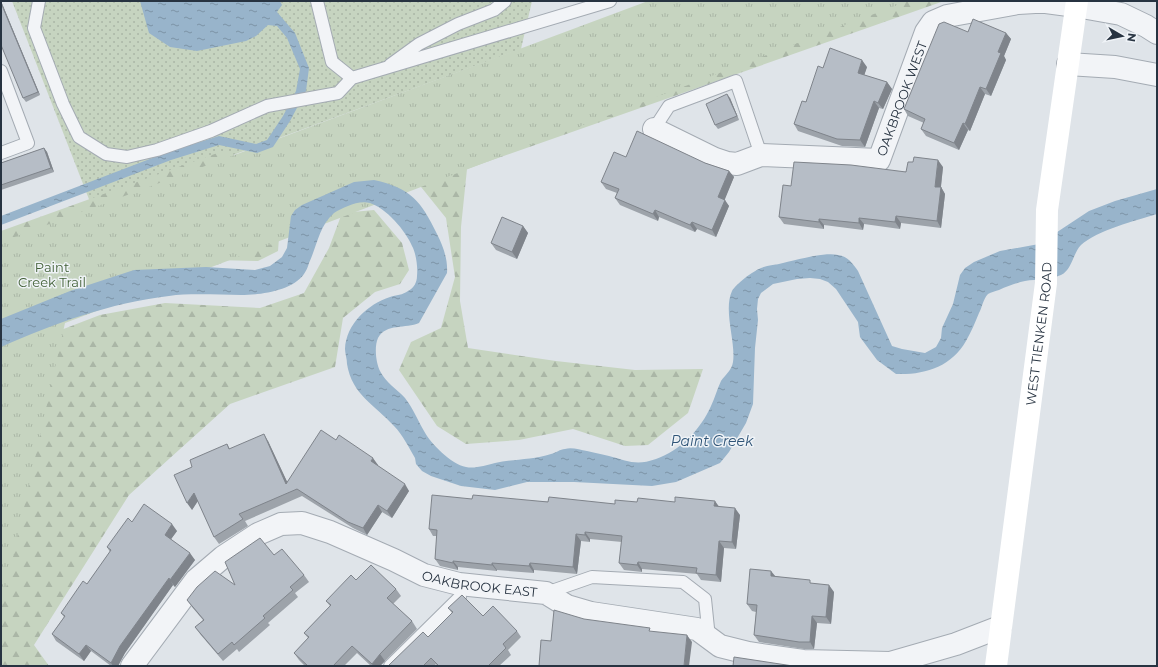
<svg xmlns="http://www.w3.org/2000/svg" width="1158" height="667" font-family="Montserrat,sans-serif">
<defs>
<pattern id="grass-dots" width="8" height="8" patternUnits="userSpaceOnUse"><rect width="8" height="8" fill="#c6d4c0"/><path d="M2 2h.1M6 6h.1" fill="none" stroke="#aab6a6" stroke-width="1.8" stroke-linecap="round"/></pattern>
<pattern id="forest-firs" width="22" height="20" patternUnits="userSpaceOnUse"><rect width="22" height="20" fill="#c6d4c0"/><path d="M5 1l3.5 6h-7zM16 11l3.5 6h-7z" fill="#aab6a6"/></pattern>
<pattern id="park-tufts" width="24" height="20" patternUnits="userSpaceOnUse"><rect width="24" height="20" fill="#c6d4c0"/><path d="M3 7l-1-3M5 7V3M7 7l1-3M15 17l-1-3M17 17v-4M19 17l1-3" fill="none" stroke="#aab6a6"/></pattern>
<pattern id="water-ripples" width="26" height="14" patternUnits="userSpaceOnUse"><rect width="26" height="14" fill="#98b4cb"/><path d="M2 4q2-2 4 0t4 0M15 11q2-2 4 0t4 0" fill="none" stroke="#7c93a6"/></pattern>
</defs>
<rect width="100%" height="100%" fill="#dfe4e9"/>
<path fill="url(#grass-dots)" d="M12,1H532L521,49L92,207Z"/>
<path fill="url(#forest-firs)" d="M721,1H944L467,169L461,227L460,301L468,348L556,361L635,370L703,369L688,413L648,445L625,446L573,429L519,440L466,444L437,426L399,370L411,342L441,328L455,277L446,218L409,172L280,225L278,251L258,261L172,259L1,312V231L223,151L250,162Z
M374,210L402,243L409,270L400,284L375,292L343,318L335,367L230,404L129,495L34,645L49,666H1V353L100,315L165,303L260,308L304,293L329,248L342,213Z"/>
<path fill="url(#park-tufts)" d="M648,1H908L65,323L1,611V242Z"/>
<path fill="url(#water-ripples)" d="M140,1H280L282,5L277,12L295,33L309,68L306,91L290,121L273,147L257,153L219,145L171,160L1,225V216L168,152L219,136L256,144L267,140L283,116L296,91L300,69L287,38L277,26L268,25L256,36L246,41L197,51L170,47L149,33Z
M374,180C411,188 421,201 437,234C443,246 448,259 447,273L419,323C406,329 386,323 378,338C374,347 376,363 380,371C386,383 397,389 405,398C413,408 418,421 424,431C431,444 451,464 466,467C475,469 486,465 495,463C513,459 533,460 551,454C556,453 560,449 565,449C572,447 580,450 587,451C594,453 602,454 609,456C628,461 636,466 656,459C680,451 701,429 711,406C715,398 717,389 721,381C725,375 732,370 733,362C736,342 723,310 732,291C736,284 753,271 761,268C768,265 776,265 783,263C797,260 824,252 838,255C848,256 853,264 858,271L892,346L902,349L925,353L936,347L941,338L942,328L953,304L960,275L965,268L974,262L1000,251L1039,244L1089,211L1115,201L1157,189V214C1137,220 1096,231 1081,245C1073,253 1072,270 1061,275C1050,280 1037,279 1025,281C1016,283 1008,286 999,290C996,291 991,292 988,294C983,299 982,308 979,313C975,323 971,332 966,341C951,367 925,375 896,374L877,360L860,337L858,322L836,289L828,282L820,279L810,278L797,279L773,284L761,293L758,299L757,309L758,320L755,348L753,404L746,423L729,452L720,463L676,482L652,486L574,482H527L495,490L461,486L431,476L422,471L416,464L415,458C409,448 403,435 394,426C375,405 352,395 347,364C347,359 345,353 345,349C346,324 368,304 390,297C396,295 403,295 408,291C414,288 417,282 417,276C418,267 416,253 412,246C406,231 386,208 370,203C363,201 355,203 348,206C343,208 338,210 334,213C319,226 317,246 309,263C308,267 306,271 304,274C292,291 260,295 241,295C219,295 190,293 169,296C110,303 55,323 1,347V319L70,291L134,270L206,267L255,270L270,266L282,257L287,248L291,216L295,210L302,205L354,182Z"/>
<g fill="none" stroke-linecap="round" stroke-linejoin="round">
<defs>
<path id="service" d="M39,1L34,28L63,104L79,137L106,154L127,157L157,150L211,131L267,106L338,93L352,78
M317,1L332,62L352,78L610,1
M390,65L419,44L458,24L494,10L505,1
M1,71L28,143L1,153
M654,129L669,106L736,81L761,155
M546,593L592,577L683,582L705,599L709,638
M390,666L460,597"/>
<g id="minor">
<path d="M1068,64L1115,67L1157,75"/>
<path id="s1" d="M654,129L715,159L727,163L737,164L761,155L879,160L926,32L933,22L947,16L1018,3L1035,2H1046L1076,6L1121,14L1146,26L1157,33"/>
<path id="s2" d="M132,666L196,580L223,557L258,534L281,524L302,523L330,532L394,560L424,575L459,584L546,593L567,606L591,613L697,629L720,646L748,653L803,661L890,663L956,644L1000,627"/>
</g>
</defs>
<use href="#service" stroke="#a4abb3" stroke-width="14"/>
<use href="#minor" stroke="#a4abb3" stroke-width="24"/>
<use href="#service" stroke="#f2f4f7" stroke-width="12"/>
<use href="#minor" stroke="#f2f4f7" stroke-width="22"/>
<path stroke="#fff" stroke-width="22" id="s3" d="M996,666L1046,283L1047,210L1077,1"/>
</g>
<path fill="#9da3aa" d="M1,1L40,95L26,102L23,98Z
M968,32L1006,33L1011,39L1004,56L1006,60L991,96L985,94L970,131L968,130L959,150L926,136L921,129L924,123L908,116L904,109Z
M867,67L864,75L887,82L892,89L883,109L879,108L865,147L842,146L798,131L794,124L823,68Z
M730,98L739,120L718,129L715,125Z
M44,148L47,152L54,172L1,190V163Z
M626,157L705,163L729,171L734,177L724,200L729,206L716,237L697,229L695,232L659,217L658,221L620,205L615,198L617,193L606,189L601,182Z
M943,167L941,187L945,194L941,228L901,223L900,229L864,224L863,230L824,225V229L784,224L779,217L791,186Z
M523,226L528,233L517,259L496,250L491,243Z
M336,440L378,465H377L409,491L392,518L382,512L367,535L353,528L302,496L245,521L248,526L219,544L214,537L198,501L192,510V467L227,444L230,449L268,441L287,482Z
M472,499L615,504L637,502L718,506L740,515L736,549L724,548L721,582L701,580L697,574L642,569V572L624,570L619,563L622,542L590,539V542L581,541L577,574L534,570V573L497,570V571L458,567V570L440,566L435,559L437,536H433L429,529Z
M132,522L177,531L171,539L195,560L175,587L173,585L125,653L118,666H111L91,651L84,661L56,641L52,634L64,617L61,613L87,584L110,552L107,547Z
M274,555L304,575L309,582L295,593L298,597L268,623L270,625L239,652L237,649L223,661L200,634L195,627L203,620L192,607L187,600L235,585Z
M776,576L813,584L834,592L831,624L817,623L814,649H804L759,642L754,635L756,612L752,611L747,604Z
M356,580L396,589L401,596L393,604L412,621L417,629L380,666H371L357,653L344,666H305L299,660L294,653L308,638L304,633L330,606L326,601Z
M448,608L483,616L517,631L521,637L508,650L511,655L499,666H437L436,664L434,666H388L428,637L452,613Z"/>
<path fill="#7f848b" d="M1,1L40,95L38,92L1,3Z
M1006,33L1011,39L1004,56L1006,60L991,96L986,89L998,52Z
M862,60L867,67L863,79L858,73Z
M887,82L892,89L883,109L878,103Z
M980,87L985,94L970,131L965,124Z
M727,94L730,98L739,120L737,116Z
M874,101L879,108L865,147L860,140Z
M963,123L968,130L959,150L954,143Z
M44,148L47,152L54,172L51,168Z
M938,160L943,167L940,194L935,187Z
M729,171L734,177L723,204L718,197Z
M941,187L945,194L941,228L937,221Z
M725,200L729,206L716,237L712,230Z
M655,210L659,217L658,221L653,214Z
M896,216L901,223L900,229L895,222Z
M859,218L864,224L863,230L859,223Z
M819,219L824,225V229L819,222Z
M692,222L697,229L695,232L690,225Z
M523,226L528,233L517,259L512,252Z
M264,434L268,441L291,490L286,484Z
M373,458L378,465L376,468L371,461Z
M405,484L409,491L392,518L387,511Z
M194,493L199,499L192,510L187,503Z
M715,501L720,508L714,506Z
M378,505L382,512L367,535L363,528Z
M735,508L740,515L736,549L732,542Z
M172,524L177,531L169,542L165,535Z
M585,532L590,539V542L585,535Z
M576,534L581,541L577,574L573,567Z
M719,541L724,548L721,582L716,575Z
M190,553L195,560L175,587L170,580Z
M453,561L458,567V570L453,563Z
M638,562L642,569V572L637,565Z
M492,563L497,570V571L492,565Z
M530,563L534,570V573L529,566Z
M771,571L776,577L771,576Z
M169,578L173,585L125,653L118,666H113L111,663L120,646Z
M829,585L834,592L831,624L826,617Z
M812,616L817,623L814,649L810,642Z
M687,635L692,642L689,666H684Z
M86,645L91,651L84,661L79,654Z
M380,654L385,661L380,666H373L372,664Z"/>
<path fill="#b6bdc6" stroke="#7f848b" d="M1,3L38,92L23,98L1,45Z
M973,19L1006,33L998,52L1001,53L986,89L980,87L965,124L963,123L954,143L921,129L925,119L904,109L939,24L944,22L968,32Z
M830,48L862,60L858,73L887,82L878,103L874,101L860,140L837,139L794,124L802,101L806,102L818,66L823,68Z
M727,94L737,116L715,125L706,104Z
M637,131L705,163L729,171L718,197L725,200L712,230L692,222L690,225L655,210L653,214L615,198L619,189L601,182L614,152L626,157Z
M44,148L51,168L1,185V163Z
M914,157L938,160L935,187H941L937,221L896,216L895,222L859,218V223L819,219V222L779,217L783,185L791,186L794,162L851,165L906,172L908,162H913Z
M502,217L523,226L512,252L491,243Z
M321,430L336,440L339,435L373,458L371,461L405,484L387,511L378,505L363,528L348,522L297,489L239,514L243,519L214,537L194,493L187,503L174,475L192,467L190,460L227,444L229,449L264,434L286,484Z
M432,495L472,499L473,495L548,502L549,497L615,504V500L637,502L638,498L675,502V497L715,501L714,506L735,508L732,542L719,541L716,575L696,573L697,568L638,562L637,565L619,563L622,536L585,532V535L576,534L573,567L530,563L529,566L492,563V565L453,561V563L435,559L437,530L429,529Z
M144,504L172,524L165,535L190,553L170,580L169,578L120,646L111,663L86,645L79,654L52,634L65,616L61,613L83,581L87,584L111,550L107,547L128,518L132,522Z
M260,538L274,555L282,549L304,575L290,587L293,590L263,616L265,618L234,645L232,642L218,654L195,627L204,620L187,600L197,587L215,571L235,585L225,562Z
M371,565L396,589L387,598L412,621L380,654L372,664L352,646L333,666H308L294,653L309,637L304,633L331,605L326,601L351,575L356,580Z
M750,569L771,571V576L810,580V583L829,585L826,617L812,616L810,642H799L754,635L757,605L747,604Z
M462,595L483,616L493,606L517,631L503,644L506,648L488,666H439L431,658L423,666H388L423,632L428,637L453,612L448,608Z
M554,610L584,619L650,628L649,631L687,635L684,666H539L541,640L551,641Z
M734,657L793,666H733Z"/>
<g text-anchor="middle" dominant-baseline="central" stroke-width="3" stroke-linejoin="round" paint-order="stroke">
<g font-size="13" fill="#273341" stroke="#eff3f7">
<text stroke="none"><textPath href="#s1" startOffset="300">OAKBROOK WEST</textPath></text>
<text stroke="none"><textPath href="#s3" startOffset="335">WEST TIENKEN ROAD</textPath></text>
<text stroke="none"><textPath href="#s2" startOffset="420">OAKBROOK EAST</textPath></text>
</g>
<g font-size="13" fill="#3f5e34" stroke="#eff3f7">
<text x="52" y="267">Paint<tspan x="52" dy="15">Creek Trail</tspan></text>
</g>
<g font-size="14" font-style="italic" fill="#2f5477" stroke="#eff3f7">
<text x="712" y="441">Paint Creek</text>
</g>
</g>
<rect width="1158" height="667" fill="none" stroke="#273341" stroke-width="4"/>
<g transform="translate(1122 36) rotate(99)" stroke="#eff3f7" stroke-width="3" paint-order="stroke">
<path d="M0-3L7 15L0 10L-7 15Z" fill="#273341"/>
<text y="-6" font-size="11" font-weight="bold" text-anchor="middle" fill="#273341">N</text>
</g>
</svg>
